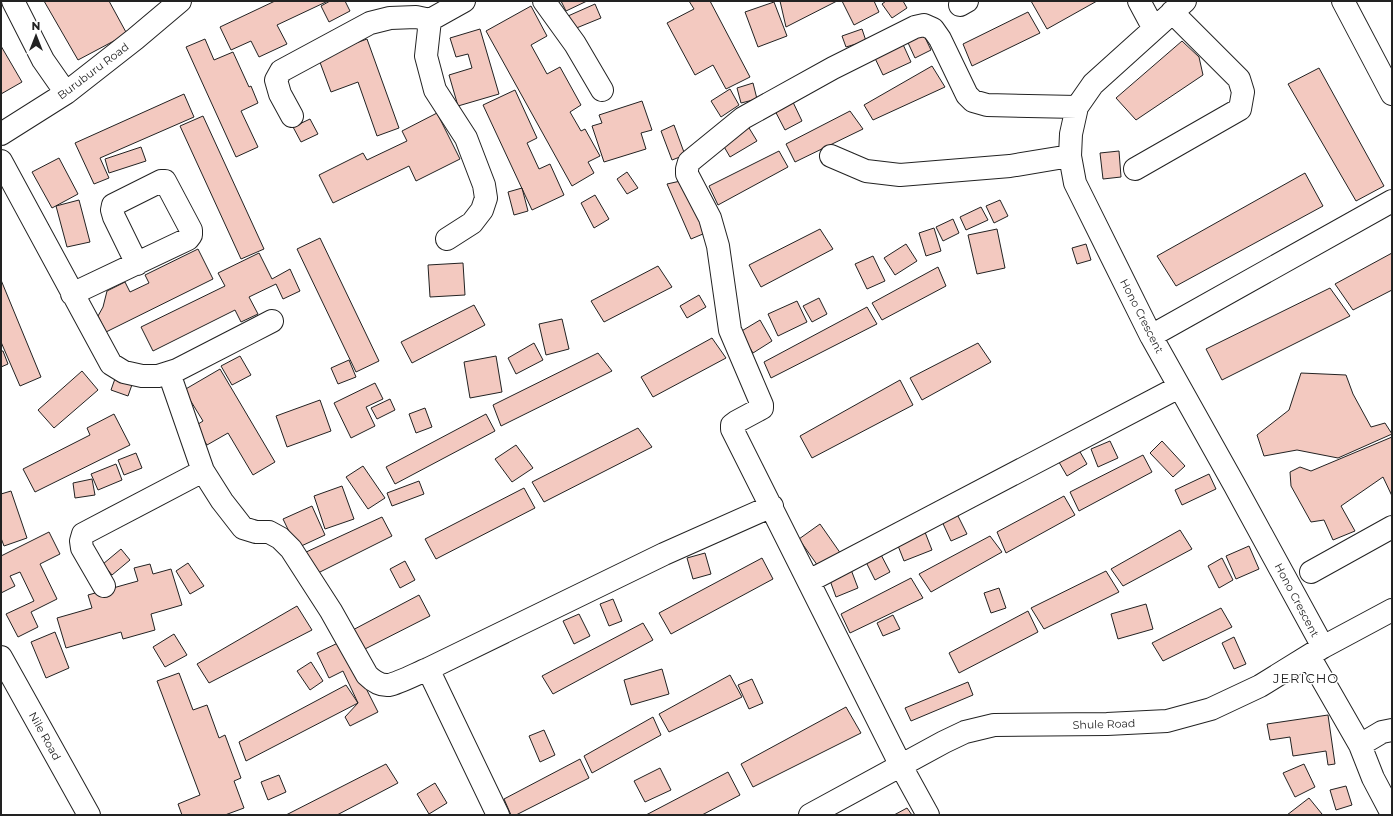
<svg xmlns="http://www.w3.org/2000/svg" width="1393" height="816" font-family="Montserrat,sans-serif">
<rect width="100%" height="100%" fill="#fff"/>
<path fill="#f3c9c0" stroke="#222" d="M44,1H109L127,34L78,60Z
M275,1H328L277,25L287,44L259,57L251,41L231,50L220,27Z
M330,1H345L350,11L329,22L321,6Z
M561,1H587L566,11Z
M689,1H710L750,77L726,89L713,65L695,75L667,23L694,9Z
M780,1H837L786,27Z
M842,1H874L879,12L854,25Z
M886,1H903L907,8L892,18L882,4Z
M1031,1H1097L1047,29Z
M774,2L787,36L758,47L745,12Z
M595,4L601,18L574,29L568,16Z
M531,6L547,36L531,45L547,74L560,67L581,105L570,112L581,131L585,129L600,156L588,162L594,173L572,186L486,31Z
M1028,12L1040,33L972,66L963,44Z
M920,27L931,50L915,58L904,34Z
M480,29L499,94L458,106L449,75L472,68L468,54L456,57L450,38Z
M862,29L866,41L846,47L842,36Z
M205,39L214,60L233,52L249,87L251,86L258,103L241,111L258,147L236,157L186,47Z
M367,39L399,128L377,136L358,82L331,92L318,57Z
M901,40L911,62L883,75L872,52Z
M1182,41L1199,57L1203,75L1136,120L1116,98Z
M1,46L22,82L1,94Z
M932,66L945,87L873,120L864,105Z
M1319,68L1384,186L1356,201L1288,84Z
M753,83L757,99L741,103L737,88Z
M730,89L739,105L721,117L711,101Z
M515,90L537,138L527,143L539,169L550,164L564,195L532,210L483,105Z
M184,94L194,117L100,158L109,178L94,184L75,143Z
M791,98L802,121L785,130L773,107Z
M642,101L652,130L641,133L646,149L604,162L592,126L602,123L599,115Z
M850,111L863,129L795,162L786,144Z
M437,113L460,159L416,181L409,166L333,203L319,175L363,153L367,160L407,141L402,131Z
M203,116L264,249L241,259L180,126Z
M310,119L318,134L301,142L293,127Z
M746,123L757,141L730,157L719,138Z
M674,125L685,155L672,160L661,131Z
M141,147L146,161L109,173L105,159Z
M779,151L788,167L718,205L709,186Z
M1119,151L1121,177L1103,179L1100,153Z
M59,158L78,194L52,208L32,172Z
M627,172L638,188L627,194L617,179Z
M1305,173L1323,206L1176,286L1157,256Z
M685,180L710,231L691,239L667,184Z
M522,188L528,211L514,215L508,192Z
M595,195L609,219L594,228L581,203Z
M79,200L90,242L67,247L56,206Z
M1000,200L1008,216L994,223L986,206Z
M981,207L988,220L966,230L960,217Z
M953,219L959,233L943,241L936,227Z
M934,228L941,251L926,256L919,233Z
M820,229L833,249L761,287L749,265Z
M997,229L1005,268L977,274L968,235Z
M320,238L379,361L356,372L297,249Z
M906,244L917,261L895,275L884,258Z
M1086,244L1091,260L1077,264L1072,248Z
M198,249L213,279L106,332L98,316L103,307L107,291L125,282L130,292L149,283L145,275Z
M259,253L272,279L290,269L300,291L283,299L276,284L249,297L258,314L241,322L235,310L153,351L141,327L225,286L218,273Z
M1392,253V290L1353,310L1335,284Z
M873,256L885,281L867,289L855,264Z
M463,263L465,295L430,297L428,265Z
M658,266L672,287L604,322L591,301Z
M938,267L946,286L882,320L872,303Z
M1,280L41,377L20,386L1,342Z
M1330,288L1350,316L1222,380L1206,349Z
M699,295L706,307L687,318L680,306Z
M819,298L827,314L812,322L803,306Z
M797,301L807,322L778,336L768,314Z
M474,305L485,325L412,363L401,342Z
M867,307L877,324L771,378L764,362Z
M562,319L569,349L546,355L539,324Z
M760,320L772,341L753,353L740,332Z
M712,338L726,358L653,397L641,377Z
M534,343L543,360L516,374L508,358Z
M978,343L991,362L922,400L910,378Z
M1,351H3L8,364L1,367Z
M598,353L612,371L501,426L493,405Z
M240,356L251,375L232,385L221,366Z
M496,356L502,392L470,398L464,362Z
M349,360L356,377L338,384L331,368Z
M220,369L275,462L253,475L228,433L207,445L195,426L203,421L184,390Z
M82,371L98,390L54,428L38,410Z
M117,373L134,379L128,396L111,390Z
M1301,373L1346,375L1353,394L1371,427L1385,423L1392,434L1338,458L1297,450L1264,456L1257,435L1289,410Z
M900,380L913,405L812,458L800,436Z
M375,383L383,399L366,407L375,426L351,438L334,403Z
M390,399L395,410L377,419L371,408Z
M320,400L331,431L287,447L276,416Z
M425,408L432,427L416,433L409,414Z
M114,414L130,445L35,492L23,469L90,435L87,428Z
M486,414L495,431L395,484L386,467Z
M638,428L652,447L544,502L532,482Z
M1392,437V496L1383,477L1341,506L1355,531L1333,540L1324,520L1311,522L1291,486L1290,472L1300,467L1311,471Z
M1110,441L1118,458L1098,467L1091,449Z
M1162,441L1185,466L1173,477L1150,453Z
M516,445L533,468L512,482L495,459Z
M1076,445L1087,464L1067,476L1056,457Z
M136,453L142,468L124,475L118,460Z
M1143,455L1152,472L1079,511L1070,492Z
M116,464L122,480L98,490L91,474Z
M363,466L385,498L368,509L346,477Z
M1209,474L1216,489L1182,505L1175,490Z
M92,479L95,495L75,498L73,483Z
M419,481L424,494L392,506L387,493Z
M342,486L354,519L325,529L314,496Z
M524,488L535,508L436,559L425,539Z
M11,491L27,538L4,546L1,538V494Z
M1064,496L1075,515L1006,553L997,532Z
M312,506L325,535L297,548L283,519Z
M954,508L967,534L951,541L939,515Z
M382,517L392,536L318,573L304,553Z
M820,524L841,554L820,569L799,539Z
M923,527L932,550L904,561L895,538Z
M1180,530L1192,549L1123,586L1111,569Z
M49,532L60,554L40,564L57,599L31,612L38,627L18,637L6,614L34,601L20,572L10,576L15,586L1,593V556Z
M990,536L1002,552L931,592L919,574Z
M1249,546L1259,569L1236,579L1226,556Z
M121,549L130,560L112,575L103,564Z
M878,549L890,572L875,580L863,556Z
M705,553L711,574L693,579L687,558Z
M762,558L773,579L671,634L659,613Z
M1222,558L1233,580L1219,588L1208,566Z
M405,561L415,580L400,588L390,569Z
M188,563L204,586L190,594L176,571Z
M150,564L153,574L171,569L182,605L151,614L155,630L123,639L121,632L66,648L57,618L92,608L88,595L138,581L134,568Z
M850,567L858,588L836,597L828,575Z
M1106,571L1119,592L1044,629L1031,608Z
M911,578L923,598L850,633L841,614Z
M999,588L1006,608L991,613L984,593Z
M419,595L430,616L361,651L349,632Z
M613,599L622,621L609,626L600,604Z
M1146,604L1153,629L1118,639L1111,614Z
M297,606L312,630L209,683L197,664Z
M1221,608L1232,627L1163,661L1152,643Z
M1028,611L1038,632L959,673L949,653Z
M579,614L590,636L574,644L563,621Z
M893,615L900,629L883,636L877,623Z
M643,623L653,640L553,694L542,676Z
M55,632L69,668L46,678L31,642Z
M174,634L187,655L165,667L153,647Z
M1234,637L1246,664L1234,669L1222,643Z
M342,641L378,712L350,726L345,717L358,703L343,671L329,678L317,653Z
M311,662L323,681L310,690L297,671Z
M662,669L669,694L631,705L624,680Z
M179,673L193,710L207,705L219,738L225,735L241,778L234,781L244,808L225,815H182L178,804L200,795L157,681Z
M730,675L742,697L669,732L659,714Z
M752,679L763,703L749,709L738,685Z
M968,682L973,695L911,721L905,708Z
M346,685L358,703L246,761L239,742Z
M846,707L861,733L753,787L741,764Z
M1328,715L1335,764L1328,765L1326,751L1293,756L1290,737L1270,740L1267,724Z
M653,717L661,735L592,773L584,756Z
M544,730L555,755L540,762L529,736Z
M580,759L589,778L516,815H511L504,799Z
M386,764L398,783L337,815H286Z
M1304,764L1315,787L1295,797L1283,773Z
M660,768L671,790L645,802L634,781Z
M728,772L740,795L702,815H646Z
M279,775L286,792L268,800L261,782Z
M435,783L447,803L429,814L417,794Z
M1346,786L1352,805L1336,810L1330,790Z
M1309,798L1322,814L1320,815H1287Z
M907,808L912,815H894Z"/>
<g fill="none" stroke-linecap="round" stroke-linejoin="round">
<defs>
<path id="minor" d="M13,1L43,60L66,93
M544,1L575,44L602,90
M1139,1L1154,29
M1185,1L1093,84L1077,107L1071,134L1070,156L1075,183L1151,336L1235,486L1323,647
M1343,1L1392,94
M960,5L967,1
M430,20L426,56L435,90L466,138L484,185L486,198L482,210L472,223L447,239
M292,116L280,94L276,80L281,71L370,23L390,18L416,17L430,20L464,1
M1,134L66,93L135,39L180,1
M831,156L866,171L900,175L1010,166L1070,156
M1,161L111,364L124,372L142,376H158L177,370L272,321
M1135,169L1240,109L1243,92L1239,79L1172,12
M72,294L188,239L191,235V230L165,181H161L113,205L112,210L114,217L137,264
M1151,336L1392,201
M169,373L203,471L222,501L243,528L256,532H269L280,538L291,549L331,611L367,675C372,680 380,686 389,685C399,683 418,673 428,669L664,554L772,506
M1311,572L1392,527
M809,581L1179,387
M104,586L82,548L81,541L83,534L203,471
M1309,656L1360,745L1373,778L1392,814
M1,657L89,815
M428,669L498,815
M1360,745L1382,732L1392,730
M810,815L944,742L965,732L994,725L1107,724L1167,721L1211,709L1260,686L1323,647L1392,610
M928,815L901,766L732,429V425L736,422L762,408V405L730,330L718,246L710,218L687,174V169L689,162L743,118L833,68L915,27L924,25L933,29L940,39L967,95L973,101L987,105L1077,107"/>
</defs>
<use href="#minor" stroke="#222" stroke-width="24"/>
<use href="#minor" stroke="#fff" stroke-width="22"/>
</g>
<g text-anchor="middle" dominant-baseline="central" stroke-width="3" stroke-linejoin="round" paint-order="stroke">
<g font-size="11" fill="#222" stroke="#fff">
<text transform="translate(93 71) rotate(-37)">Buruburu Road</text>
<text transform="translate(1142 316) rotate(63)">Hono Crescent</text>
<text transform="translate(1297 600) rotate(62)">Hono Crescent</text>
<text transform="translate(1104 724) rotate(-2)">Shule Road</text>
<text transform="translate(45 736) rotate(61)">Nile Road</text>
</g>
<g font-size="13" letter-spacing="1" fill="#222" stroke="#fff">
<text x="1306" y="678">JERICHO</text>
</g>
</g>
<rect width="1393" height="816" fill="none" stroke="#222222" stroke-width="4"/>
<g transform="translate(36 36)" stroke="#ffffff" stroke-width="3" paint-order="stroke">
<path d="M0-3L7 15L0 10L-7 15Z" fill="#222222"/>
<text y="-6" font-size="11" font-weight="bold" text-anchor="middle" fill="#222222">N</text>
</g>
</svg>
